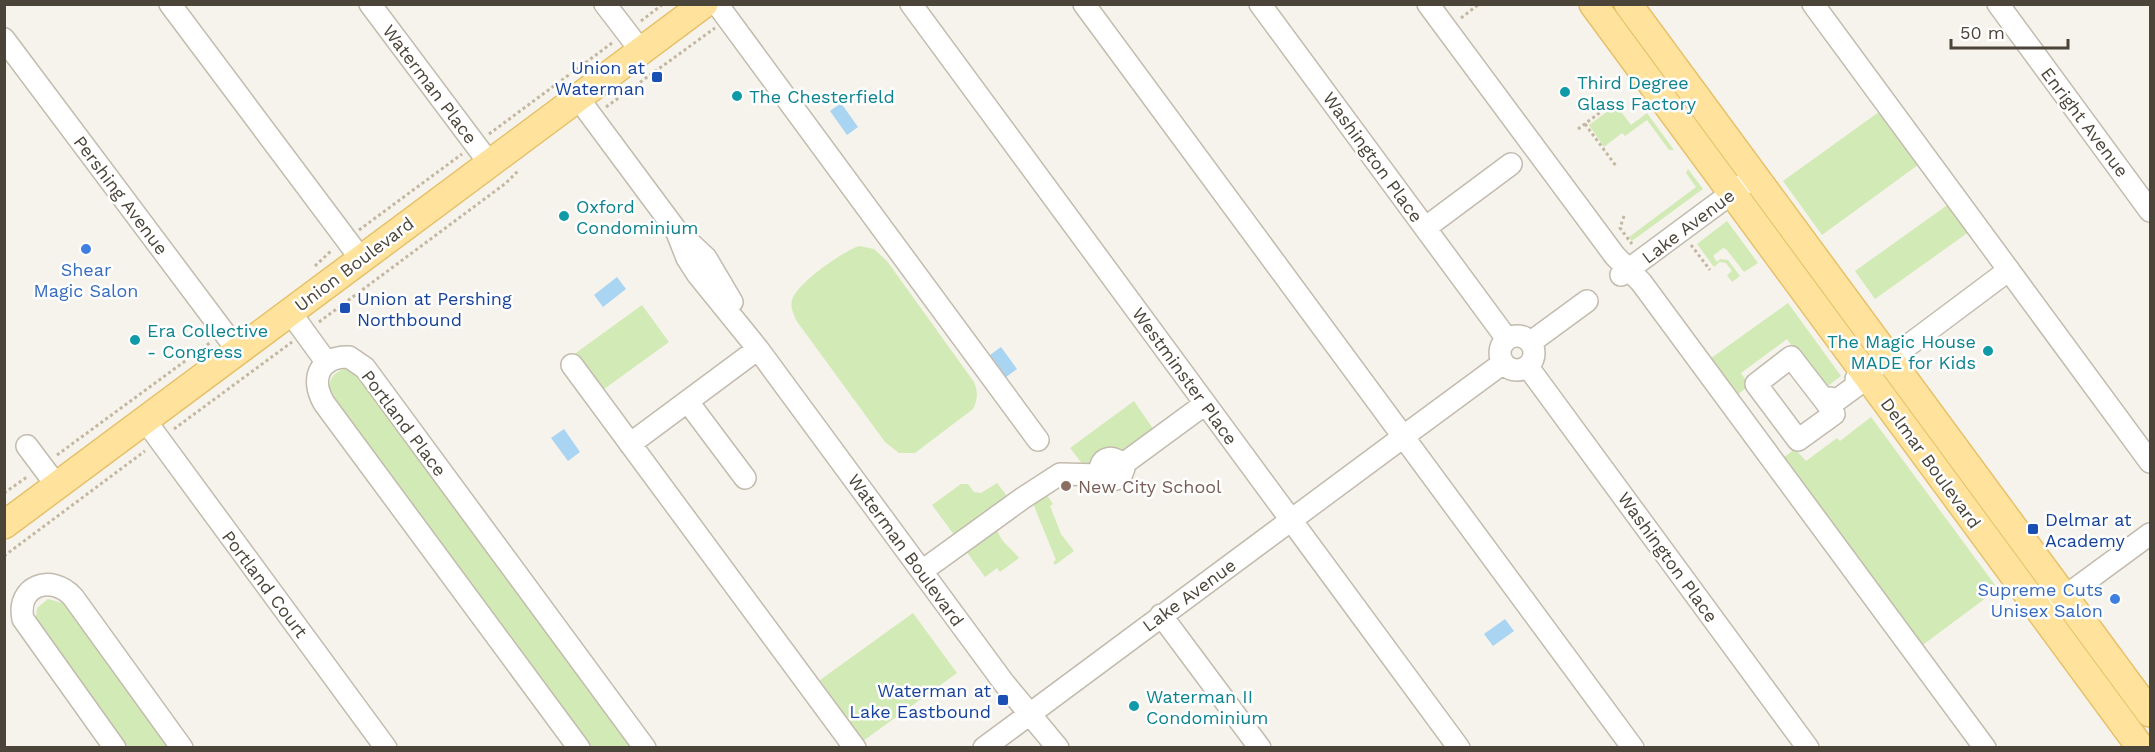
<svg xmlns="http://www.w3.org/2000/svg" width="2155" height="752" font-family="'Work Sans',sans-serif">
<rect width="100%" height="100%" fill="#f6f3ec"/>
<path fill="#d2eab5" d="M1616,105L1631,125L1647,113L1674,150H1669L1647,120L1625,136L1622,133L1604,147L1589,125Z
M1883,109L1922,162L1822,235L1783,181Z
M1688,169L1703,189L1632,241L1629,237L1696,187L1686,173Z
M1953,201L1973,229L1875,299L1855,271Z
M1727,221L1758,263L1744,272L1726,249L1723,248L1713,256L1717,262L1720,259L1728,260L1740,276L1732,282L1727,275L1732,271L1726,263L1720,262L1714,267L1697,244Z
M859,246L874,249L887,261L974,382C978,392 978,399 973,409L915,453H899L885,442L798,323C794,316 790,308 792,300C797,283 842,252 859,246Z
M1788,303L1841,376L1828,386L1820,385L1787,339L1741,373L1749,385L1734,398L1707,361Z
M642,305L669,342L600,392L573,355Z
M344,369H349L358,376L633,747H592L334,399C326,386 329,374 344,369Z
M1134,401L1156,433C1135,449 1112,470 1084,466L1070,448Z
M1871,417L1998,589L1920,647L1779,461L1795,449L1806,461L1837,438L1840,441Z
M997,483L1007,496L997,513L958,540L932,505L961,484H968L974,492L981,493Z
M1047,495L1053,504L1050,506L1061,534L1074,551L1055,565L1053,562L1056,560L1032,501Z
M996,523C998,542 1009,545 1019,558L1000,572L997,568L985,577L963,547Z
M48,599L63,603L68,609L171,747H128L40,627L36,617L37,608Z
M913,613L957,673L863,741L820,680Z"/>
<path fill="#a9d4f2" d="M841,103L858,127L847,135L830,111Z
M617,277L626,289L603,307L594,295Z
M1001,347L1017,369L1006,377L990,355Z
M564,429L580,452L568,461L551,438Z
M1505,619L1514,631L1493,646L1484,634Z"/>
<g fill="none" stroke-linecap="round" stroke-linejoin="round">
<defs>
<path id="minor" d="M170,4L361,259
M370,4L490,164
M605,4L641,51
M717,4L1038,440
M911,4L1459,748
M1084,4L1633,748
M1260,4L1507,339
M1428,4L1615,256L1641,282L1985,748
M1813,4L2150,462
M1998,4L2150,211
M4,39L238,351
M578,98L676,230L706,258L732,302
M1425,228L1511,164
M676,230L687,258L698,275L758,349L1004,683L1058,748
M1621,275L1744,184
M290,312L327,363
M1500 353a17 17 0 1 1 34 0a17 17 0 1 1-34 0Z
M1531,342L1587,301
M572,365L855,748
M1528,367L1808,748
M1825,401L1834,414L1798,440L1756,384L1791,357L1825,401L1830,398L1837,400L1856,386V379L1906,347L2009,270
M688,402L745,478
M145,420L386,748
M1404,436L1503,363
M630,444L758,349
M27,446L57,486
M1122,465L1205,404
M922,571L1023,498L1060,474L1101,475L1109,480L1116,479L1121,476L1124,468C1116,452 1096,457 1101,475
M2052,606L2150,534
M1161,615L1260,748
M115,748L23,619C16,586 51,573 73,597L182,748
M579,748L324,403C310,379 319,356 349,357L365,368L645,748
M984,748L1395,443"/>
<path id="major" d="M1593,4L2141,748
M1628,4L2150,713
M4,525L704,4"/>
</defs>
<use href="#minor" stroke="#c2bbae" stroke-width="24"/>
<use href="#major" stroke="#e6c16a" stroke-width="30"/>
<path stroke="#c4b79f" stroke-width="3" stroke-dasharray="3 3" stroke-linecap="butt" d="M1461,18L1479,4
M641,21L663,4
M606,107L715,28
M1585,124L1616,166
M1578,129L1614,102
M489,134L612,43
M1624,216L1620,228L1632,244
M359,230L462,154
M1691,245L1710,270
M315,266L332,250
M319,322L506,183L519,170
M174,429L292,342
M57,455L211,342
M4,493L27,477
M4,556L145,451"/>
<use href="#minor" stroke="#fff" stroke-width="21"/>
<use href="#major" stroke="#ffe39c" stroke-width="27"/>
</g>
<g fill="#1a4fb4" stroke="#fff" stroke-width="2">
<rect x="651" y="71" width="12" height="12" rx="3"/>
<rect x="339" y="302" width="12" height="12" rx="3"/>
<rect x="2027" y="523" width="12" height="12" rx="3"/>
<rect x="997" y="694" width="12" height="12" rx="3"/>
</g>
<g fill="#0f9aa8" stroke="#fff" stroke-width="2">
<circle cx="1565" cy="92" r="6"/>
<circle cx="737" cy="96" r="6"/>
<circle cx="564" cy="216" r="6"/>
<circle cx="135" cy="340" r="6"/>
<circle cx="1988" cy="351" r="6"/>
<circle cx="1134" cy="706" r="6"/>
</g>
<g fill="#3f7fe0" stroke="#fff" stroke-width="2">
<circle cx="86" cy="249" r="6"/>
<circle cx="2115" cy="599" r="6"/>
</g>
<circle fill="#8d6e63" stroke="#fff" stroke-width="2" cx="1066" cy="486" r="6"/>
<g text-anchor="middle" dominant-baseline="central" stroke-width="5" stroke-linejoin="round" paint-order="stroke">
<g font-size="18" fill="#164399" stroke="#fff" text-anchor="end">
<text x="645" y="67">Union at<tspan x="645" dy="21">Waterman</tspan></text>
<text x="357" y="298" text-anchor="start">Union at Pershing<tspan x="357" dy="21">Northbound</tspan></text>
<text x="2045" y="519" text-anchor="start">Delmar at<tspan x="2045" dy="21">Academy</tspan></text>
<text x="991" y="690">Waterman at<tspan x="991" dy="21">Lake Eastbound</tspan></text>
</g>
<g font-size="18" fill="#0d838f" stroke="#fff" text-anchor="start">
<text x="1577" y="82">Third Degree<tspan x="1577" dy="21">Glass Factory</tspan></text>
<text x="749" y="96">The Chesterfield</text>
<text x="576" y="206">Oxford<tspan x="576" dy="21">Condominium</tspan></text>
<text x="147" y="330">Era Collective<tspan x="147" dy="21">- Congress</tspan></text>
<text x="1976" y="341" text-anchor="end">The Magic House<tspan x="1976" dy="21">MADE for Kids</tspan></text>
<text x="1146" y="696">Waterman II<tspan x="1146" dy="21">Condominium</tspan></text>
</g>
<g font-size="18" fill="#4b4439" stroke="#fff">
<text transform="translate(430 84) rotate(53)">Waterman Place</text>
<text transform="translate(2085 122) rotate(53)">Enright Avenue</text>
<text transform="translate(1373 157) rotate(54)">Washington Place</text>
<text transform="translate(121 195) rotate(53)">Pershing Avenue</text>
<text transform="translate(1688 226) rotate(-37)">Lake Avenue</text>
<text transform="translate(354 264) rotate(-37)">Union Boulevard</text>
<text transform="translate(1185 376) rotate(54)">Westminster Place</text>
<text transform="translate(404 423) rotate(53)">Portland Place</text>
<text transform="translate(1931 463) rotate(54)">Delmar Boulevard</text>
<text transform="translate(906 550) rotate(54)">Waterman Boulevard</text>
<text transform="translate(1668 557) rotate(54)">Washington Place</text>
<text transform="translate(265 584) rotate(53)">Portland Court</text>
<text transform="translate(1189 595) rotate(-36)">Lake Avenue</text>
</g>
<g font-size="18" fill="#366cbe" stroke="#fff">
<text x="86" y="269">Shear<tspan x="86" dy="21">Magic Salon</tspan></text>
<text x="2103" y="589" text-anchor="end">Supreme Cuts<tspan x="2103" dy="21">Unisex Salon</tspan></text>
</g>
<g font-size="18" fill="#785e54" stroke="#fff" text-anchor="start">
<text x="1078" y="486">New City School</text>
</g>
</g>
<rect width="2155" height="752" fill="none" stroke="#4b4439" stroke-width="12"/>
<path d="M1951 39v9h117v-9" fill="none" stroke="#4b4439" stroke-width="3"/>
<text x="1960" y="39" font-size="18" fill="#4b4439" stroke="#ffffff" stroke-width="4.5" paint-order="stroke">50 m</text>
</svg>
